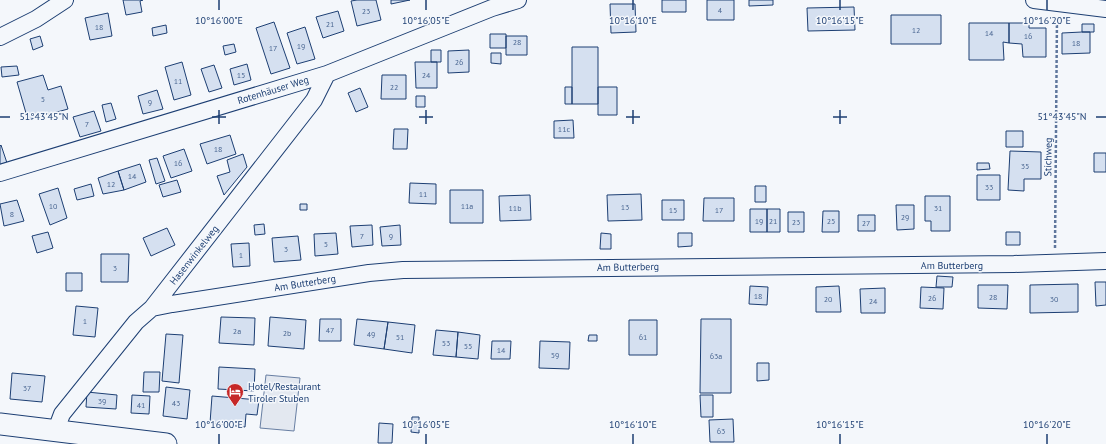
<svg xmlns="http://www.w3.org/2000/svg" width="1106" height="444" font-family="'PT Sans',sans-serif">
<rect width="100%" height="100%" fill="#f4f7fb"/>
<path fill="#e3e8f0" stroke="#687fa3" d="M266,375L300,378L294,431L260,428Z"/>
<path fill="#d5e0f0" stroke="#1d3f73" d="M123,0H143L140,1L142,12L126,15Z
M357,0H376L381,20L357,26L351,1Z
M391,0H410L391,4Z
M662,0H686V12H662Z
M707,0H734V20H707Z
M749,0H773V5L749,6Z
M610,4H635L636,32L611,33Z
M854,7L855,30L808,31L807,8Z
M338,11L344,31L323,38L316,17Z
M108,13L112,36L90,40L85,18Z
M891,15H941V44H891Z
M274,22L290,68L271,74L256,28Z
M969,23H1009V43L1003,42L1004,60H969Z
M1009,23H1029V28H1046V57H1023L1022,44L1009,43Z
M1082,24H1094V32H1082Z
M166,25L167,33L153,36L152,28Z
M305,27L315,59L297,64L287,33Z
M1082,32H1090V53L1062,54V33Z
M490,34H506V48H490Z
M40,36L43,46L33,50L30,39Z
M506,36H527V55H506Z
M234,44L236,52L225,55L223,46Z
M572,47H598V104H572Z
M431,50H441V62H431Z
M469,50V72L448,73V51Z
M491,53H501V64L491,63Z
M182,62L191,95L174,100L165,67Z
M415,62H437V88H416Z
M247,64L251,80L234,85L230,69Z
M214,65L222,88L209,92L201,69Z
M17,66L19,75L2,77L1,67Z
M43,75L48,90L61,86L68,109L28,120L17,82Z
M382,75H406V99H381Z
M565,87H572V104H565Z
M598,87H617V115H598Z
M360,88L368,107L356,112L348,93Z
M157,90L163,109L143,114L138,96Z
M416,96H425V107H416Z
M111,103L116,119L106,122L102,105Z
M94,111L101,131L80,137L73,117Z
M573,120L574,138H554V121Z
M394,129H408L407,149H393Z
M1006,131H1023V147H1006Z
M230,135L236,154L207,164L200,144Z
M1,145L7,163L0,165V146Z
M184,149L192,171L171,178L163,156Z
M1010,151L1041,152V179H1024V191L1008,190Z
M1094,153H1106V172H1094Z
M243,154L247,167L224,195L217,176L230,172L227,160Z
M157,158L165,181L156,184L149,160Z
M977,163H989L990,169L977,170Z
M140,164L146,182L124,190L118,171Z
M118,171L124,190L103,194L98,178Z
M977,175H1000V200H977Z
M177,180L181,192L163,197L159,185Z
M410,183L436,184V204L409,203Z
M91,184L94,196L77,200L74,189Z
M755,186H766V202H755Z
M58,188L67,218L50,225L39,194Z
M450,190H483V223H450Z
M641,194L642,220L608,221L607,195Z
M530,195L531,220L500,221L499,196Z
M925,196H950V231H931V221H925Z
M704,198H734V221H703Z
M17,200L24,221L4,226L0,204Z
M662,200H684V220H662Z
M300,204H307V210H300Z
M896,205H914V229L897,230Z
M750,209H767V232H750Z
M767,209H780V232H767Z
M823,211H839V232H822Z
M788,212H804V232H788Z
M858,215H875V231H858Z
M264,224L265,234L255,235L254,225Z
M372,225L373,245L352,247L350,226Z
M400,225L401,245L382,246L380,227Z
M167,228L175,245L151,256L143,238Z
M48,232L53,248L37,253L32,236Z
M1006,232H1020V245H1006Z
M336,233L338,254L315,256L314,234Z
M601,233L611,234V249H600Z
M678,233H692V246L678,247Z
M298,236L301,260L274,262L272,238Z
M249,243L250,266L233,267L231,244Z
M101,254H129L128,282H101Z
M66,273H82V291H66Z
M937,276L953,277L952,287H936Z
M1095,282H1106V305L1096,306Z
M1078,284V312L1030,313V285Z
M978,285H1008L1007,309L978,308Z
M750,286L768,287L767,305L749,304Z
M839,286L841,312H816V287Z
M921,287L944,288L943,309L920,308Z
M885,288V313H861L860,289Z
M76,306L98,308L95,337L73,335Z
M221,317L255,318L254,345L219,343Z
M270,317L306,320L304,349L268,346Z
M320,319H341V341H319Z
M357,319L388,322L384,349L354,345Z
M701,319H731V393H700Z
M629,320H657V355H629Z
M388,322L415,325L412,353L384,349Z
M436,330L458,332L456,357L433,355Z
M458,332L480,335L478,359L456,357Z
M166,334L183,335L179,383L162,381Z
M589,335H597V341H588Z
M492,341H511L510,359H491Z
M540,341L570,342L569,369L539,368Z
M757,363H769V380L757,381Z
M219,367L255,369L254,391L218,389Z
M144,372H160L159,392H143Z
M12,373L45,376L42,402L10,399Z
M166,387L190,390L187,419L163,416Z
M87,392L117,395L116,409L86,407Z
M132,395L150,396L149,414L131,413Z
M700,395H713V417H701Z
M212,396L259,400L257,415L246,414L245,427L210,423Z
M412,417H419V433L411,432Z
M733,419L734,442H710L709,420Z
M379,423L393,424L392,443H378Z"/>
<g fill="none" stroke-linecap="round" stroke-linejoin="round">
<defs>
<path id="minor" d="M1034,0L1106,9
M0,37L36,19L65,0
M0,173L327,74L492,8L518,0
M152,308L172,304L369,273L403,270L1014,264L1106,261
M56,430L62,414L136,322L152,308L314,100L327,74"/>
<path id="major" d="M0,424L166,444"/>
</defs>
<use href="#minor" stroke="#1d3f73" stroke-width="18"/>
<use href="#major" stroke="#1d3f73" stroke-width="23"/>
<path stroke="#5e769c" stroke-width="2.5" stroke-dasharray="3 2" stroke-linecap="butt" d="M1055,248L1057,17"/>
<use href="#minor" stroke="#f4f7fb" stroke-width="16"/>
<use href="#major" stroke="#f4f7fb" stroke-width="21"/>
</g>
<path fill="none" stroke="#1d3f73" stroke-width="1.5" d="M219,0V10M426,0V10M633,0V10M840,0V10M1047,0V10M219,110V124M426,110V124M633,110V124M840,110V124M0,117H10M212,117H226M419,117H433M626,117H640M833,117H847M1096,117H1106M219,434V444M426,434V444M633,434V444M840,434V444M1047,434V444"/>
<defs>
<symbol id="hotel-pin" viewBox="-11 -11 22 30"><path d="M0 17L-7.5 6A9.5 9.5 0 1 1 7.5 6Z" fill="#c62828" stroke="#f4f7fb"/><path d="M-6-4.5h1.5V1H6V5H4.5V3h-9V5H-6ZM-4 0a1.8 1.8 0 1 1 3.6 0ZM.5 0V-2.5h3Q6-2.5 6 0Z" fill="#fff"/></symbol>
</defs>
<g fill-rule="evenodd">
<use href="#hotel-pin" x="225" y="382" width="20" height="27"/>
</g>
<g text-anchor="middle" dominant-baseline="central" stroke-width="3" stroke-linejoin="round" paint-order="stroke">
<g font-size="8" fill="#4b6792">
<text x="720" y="10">4</text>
<text x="366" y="11">23</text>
<text x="330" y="24">21</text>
<text x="99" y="27">18</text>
<text x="916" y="30">12</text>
<text x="989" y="33">14</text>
<text x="1028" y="36">16</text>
<text x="517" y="42">28</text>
<text x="1076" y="43">18</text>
<text x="301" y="46">19</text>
<text x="273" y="48">17</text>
<text x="459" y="62">26</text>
<text x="241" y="75">15</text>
<text x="426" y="75">24</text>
<text x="178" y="81">11</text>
<text x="394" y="87">22</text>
<text x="43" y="99">5</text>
<text x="150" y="102">9</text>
<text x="87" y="124">7</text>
<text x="564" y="129">11c</text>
<text x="218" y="149">18</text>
<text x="178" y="163">16</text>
<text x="1025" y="166">35</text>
<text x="132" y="176">14</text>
<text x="111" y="184">12</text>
<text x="989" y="187">33</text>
<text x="423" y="194">11</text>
<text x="53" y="206">10</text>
<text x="467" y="206">11a</text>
<text x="625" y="207">13</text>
<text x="515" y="208">11b</text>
<text x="938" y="208">31</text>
<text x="673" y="210">15</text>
<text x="719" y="210">17</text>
<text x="12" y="214">8</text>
<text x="905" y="217">29</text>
<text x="759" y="221">19</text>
<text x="773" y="221">21</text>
<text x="831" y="221">25</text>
<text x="796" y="222">23</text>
<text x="866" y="223">27</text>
<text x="362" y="236">7</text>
<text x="391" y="236">9</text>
<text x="326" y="244">5</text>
<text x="286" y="249">3</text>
<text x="241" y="255">1</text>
<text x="115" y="268">3</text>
<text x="758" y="296">18</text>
<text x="993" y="297">28</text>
<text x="932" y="298">26</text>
<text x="828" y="299">20</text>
<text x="1054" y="299">30</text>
<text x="873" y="301">24</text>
<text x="85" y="321">1</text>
<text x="330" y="330">47</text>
<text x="237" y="331">2a</text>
<text x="287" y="333">2b</text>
<text x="371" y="334">49</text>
<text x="400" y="337">51</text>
<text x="643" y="337">61</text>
<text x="446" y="343">53</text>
<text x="468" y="346">55</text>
<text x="501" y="350">14</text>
<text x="555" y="355">59</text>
<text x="716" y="356">63a</text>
<text x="27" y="388">37</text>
<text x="102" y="401">39</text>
<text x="176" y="403">43</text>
<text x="141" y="405">41</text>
<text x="721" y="431">63</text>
</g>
<g font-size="10" fill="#1d3f73" stroke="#f4f7fb">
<text transform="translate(273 90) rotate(-17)">Rotenhäuser Weg</text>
<text transform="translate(1048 157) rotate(-89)">Stichweg</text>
<text transform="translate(194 255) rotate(-52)">Hasenwinkelweg</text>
<text x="952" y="265">Am Butterberg</text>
<text transform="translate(628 267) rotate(-1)">Am Butterberg</text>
<text transform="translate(305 283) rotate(-9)">Am Butterberg</text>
</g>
<g font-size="10" fill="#1d3f73" stroke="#f4f7fb" text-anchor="start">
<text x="248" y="386">Hotel/Restaurant<tspan x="248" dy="12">Tiroler Stuben</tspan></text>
</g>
</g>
<g font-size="10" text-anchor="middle" fill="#1d3f73" stroke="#f4f7fb" stroke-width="3" stroke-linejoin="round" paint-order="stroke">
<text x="219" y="24">10°16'00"E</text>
<text x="426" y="24">10°16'05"E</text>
<text x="633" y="24">10°16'10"E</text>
<text x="840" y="24">10°16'15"E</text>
<text x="1047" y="24">10°16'20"E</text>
<text x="44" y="120">51°43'45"N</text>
<text x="1062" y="120">51°43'45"N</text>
<text x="219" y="428">10°16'00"E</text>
<text x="426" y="428">10°16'05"E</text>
<text x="633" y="428">10°16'10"E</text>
<text x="840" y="428">10°16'15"E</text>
<text x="1047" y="428">10°16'20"E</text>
</g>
</svg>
